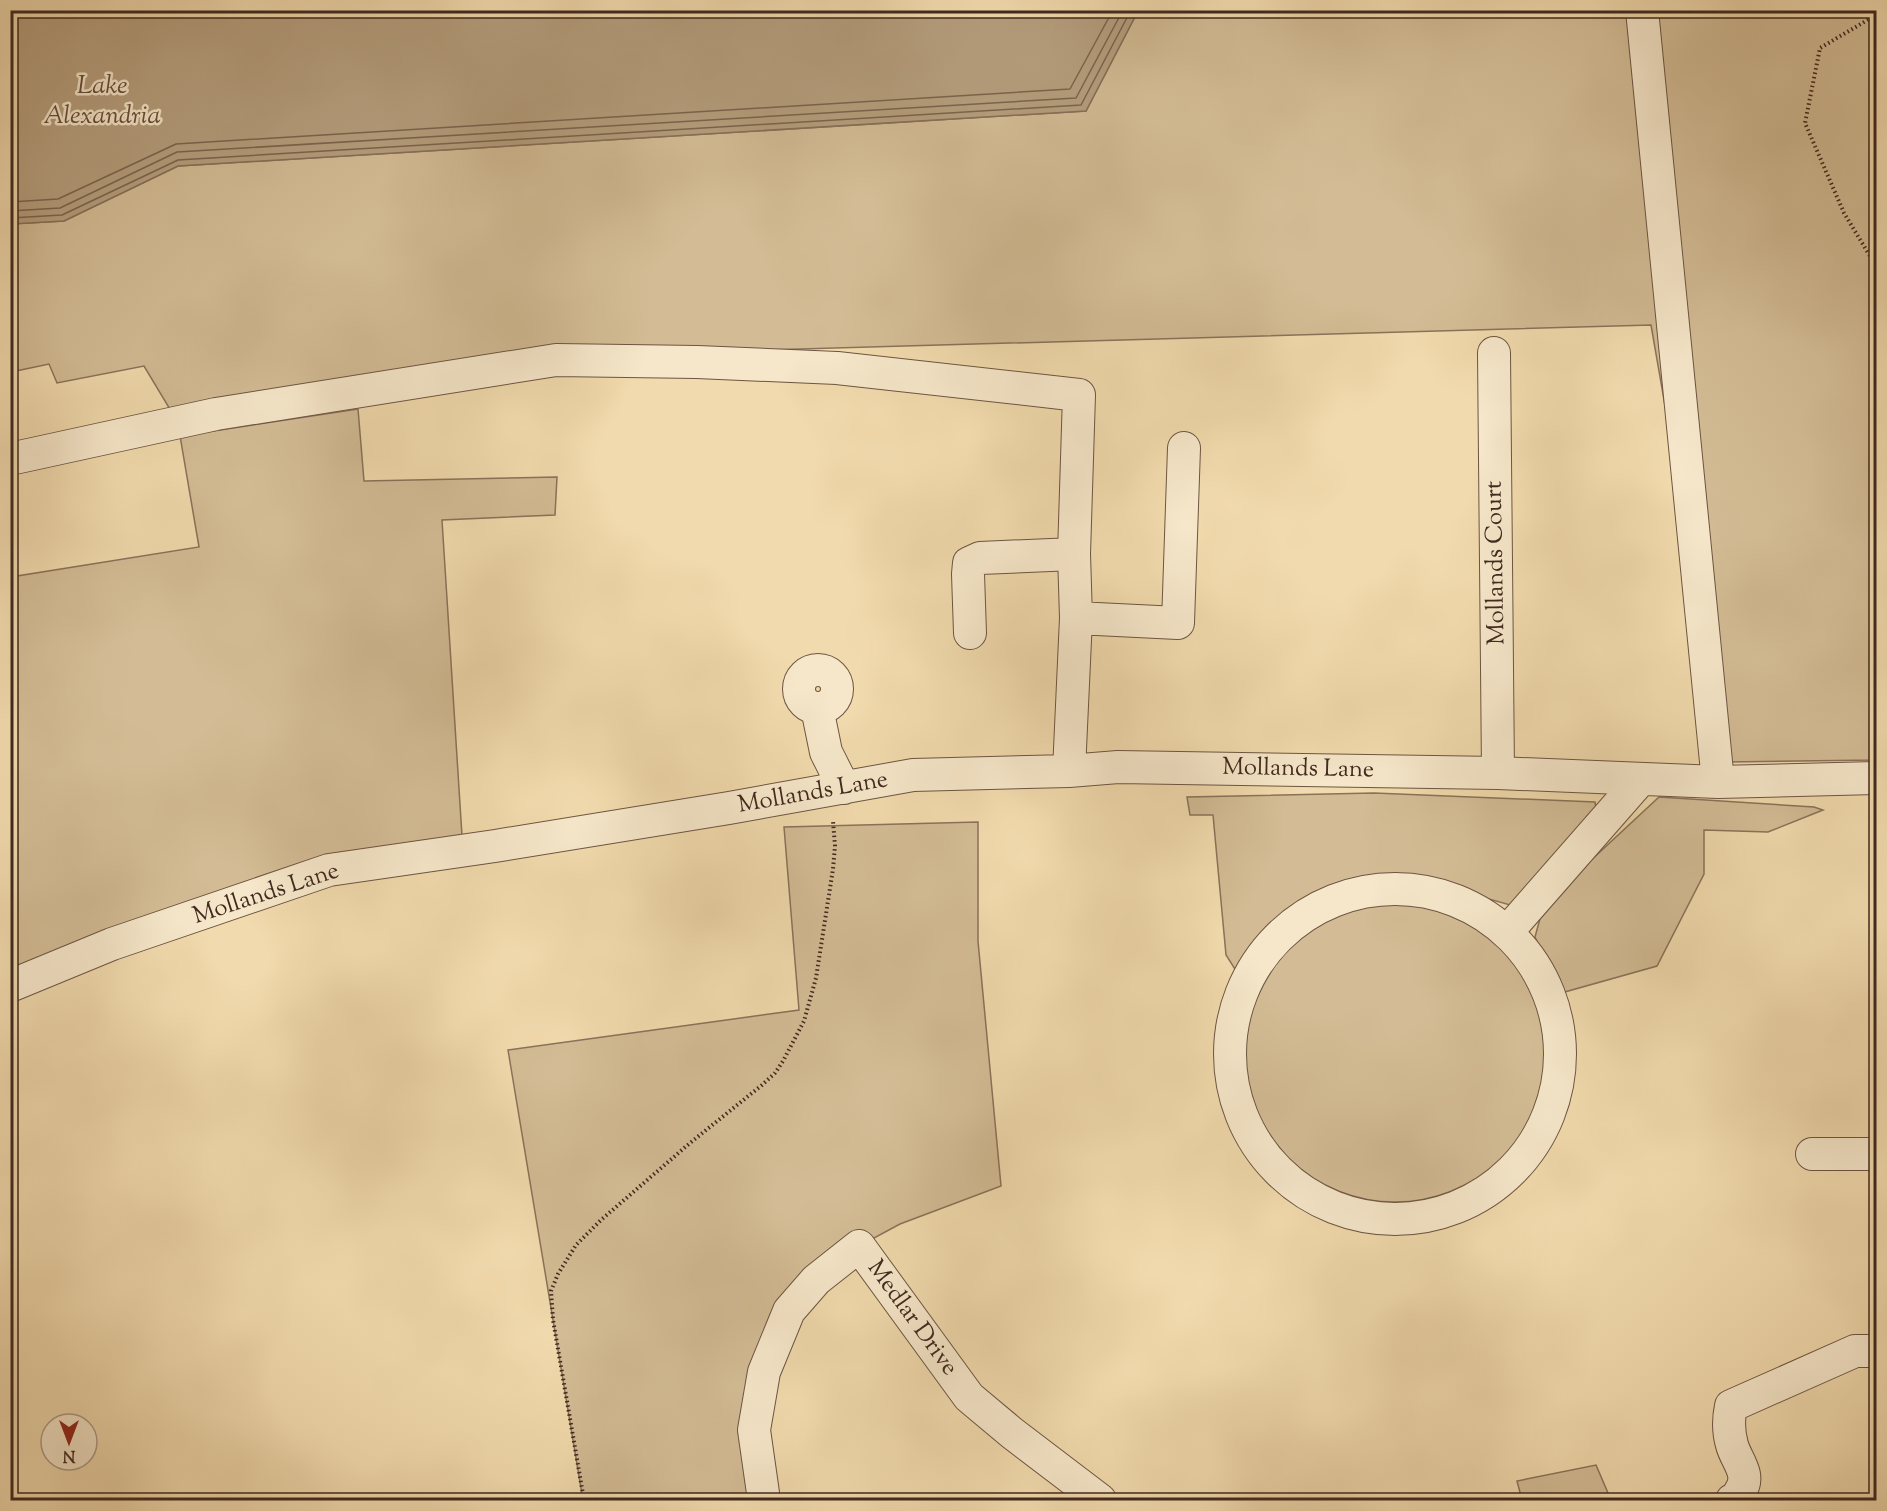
<svg xmlns="http://www.w3.org/2000/svg" width="1887" height="1511" font-family="'Sorts Mill Goudy',serif">
<rect width="100%" height="100%" fill="#f1daad"/>
<filter id="stains"><feTurbulence type="fractalNoise" baseFrequency=".00333" numOctaves="4"/><feColorMatrix values="0 0 0 0 .2 0 0 0 0 .09 0 0 0 0 .02 0 0 0 .5 -.17"/></filter>
<radialGradient id="worn" r=".72"><stop offset=".6" stop-color="#630" stop-opacity="0"/><stop offset="1" stop-color="#630" stop-opacity=".3"/></radialGradient>
<path fill="#d3bc95" stroke="#8a725a" stroke-width="1.5" d="M1138,11H1876V760L1727,762L1651,325L765,350L177,421L144,366L57,383L49,364L11,372V224L64,221L178,166L1086,111Z
M358,409L364,481L557,477L555,515L442,520L462,836L11,982V577L199,547L180,436Z
M1374,793L1595,802L1597,813L1510,905L1429,882L1358,879L1310,898L1272,926L1238,974L1226,955L1213,815H1190L1187,797Z
M1659,797L1814,807L1823,810L1768,832L1704,830V874L1657,966L1561,993L1535,937L1544,904Z
M978,822V941L1001,1186L900,1224L859,1246L785,1323L753,1500H583L508,1050L799,1010L784,827Z
M1244 1051a151 151 0 1 1 302 0a151 151 0 1 1-302 0Z
M1596,1465L1611,1500H1522L1517,1481Z"/>
<path fill="#b59e7d" stroke="#866f57" stroke-width="1.5" d="M11,10H1138V11L1086,111L178,166L64,221L11,224Z"/>
<g fill="none" stroke-linecap="round" stroke-linejoin="round">
<path stroke="#7a644e" stroke-width="1.5" d="M10,202L58,199L176,144L1070,89L1113,10
M10,211L60,208L177,152L1076,98L1123,10
M10,218L62,215L178,160L1081,105L1131,10"/>
<defs>
<path id="minor" d="M1642,10L1718,782
M1494,353L1498,773
M10,459L216,414L556,360L697,362L837,368L1079,395L1074,554L1076,618L1069,771
M1076,618L1178,623L1184,448
M970,633L968,574L969,563L980,558L1074,554
M799 689a19 19 0 1 1 38 0a19 19 0 1 1-38 0Z
M817,708L826,752L844,788
M1230 1054a165 165 0 1 1 330 0a165 165 0 1 1-330 0Z
M1507,932L1641,779
M10,986L112,944L329,870L495,846L729,808L913,775L1069,771L1118,767L1498,773L1718,782L1876,778
M1812,1154H1876
M763,1493L754,1430L764,1372L789,1311L816,1280L859,1246L969,1397L1012,1433L1100,1500
M1732,1500C1737,1498 1738,1495 1741,1490C1751,1474 1736,1460 1732,1445C1728,1431 1728,1420 1731,1406L1855,1351H1876"/>
</defs>
<use href="#minor" stroke="#6c5542" stroke-width="34"/>
<path stroke="#40291f" stroke-width="4" stroke-dasharray="1.5 3" stroke-linecap="butt" d="M1876,15L1820,48L1805,123L1844,213L1876,266
M584,1500L553,1320L551,1291L558,1274L576,1245L601,1220L690,1143L762,1085L775,1073L783,1061L804,1021L816,978L833,869L835,846L833,821"/>
<use href="#minor" stroke="#f6e7ca" stroke-width="32"/>
</g>
<g text-anchor="middle" dominant-baseline="central" stroke-width="5" stroke-linejoin="round" paint-order="stroke">
<g font-size="24" fill="#40291f" stroke="#f6e7ca">
<text transform="translate(1496 563) rotate(-91)">Mollands Court</text>
<text transform="translate(1298 769) rotate(1)">Mollands Lane</text>
<text transform="translate(813 793) rotate(-10)">Mollands Lane</text>
<text transform="translate(266 894) rotate(-18)">Mollands Lane</text>
<text transform="translate(912 1318) rotate(54)">Medlar Drive</text>
</g>
<g font-size="26" font-style="italic" fill="#634c3b" stroke="#f6e7ca">
<text x="102" y="86">Lake<tspan x="102" dy="30">Alexandria</tspan></text>
</g>
</g>
<rect width="1887" height="1511" fill="none" stroke="#f1daad" stroke-width="36"/>
<rect x="12" y="12" width="1863" height="1487" fill="none" stroke="#40291f" stroke-width="3"/>
<rect x="18" y="18" width="1851" height="1475" fill="none" stroke="#40291f" stroke-width="1.5"/>
<g transform="translate(69 1442) rotate(180)"><circle r="28" fill="#f6e7ca" stroke="#ad9b86" stroke-width="1.5"/>
<path d="M0-4.5L10 22L0 15L-10 22Z" fill="#8f2418"/>
<text y="-9" font-size="16" font-weight="bold" text-anchor="middle" fill="#40291f">N</text>
</g>
<rect width="100%" height="100%" filter="url(#stains)"/>
<rect width="100%" height="100%" fill="url(#worn)"/>
</svg>
